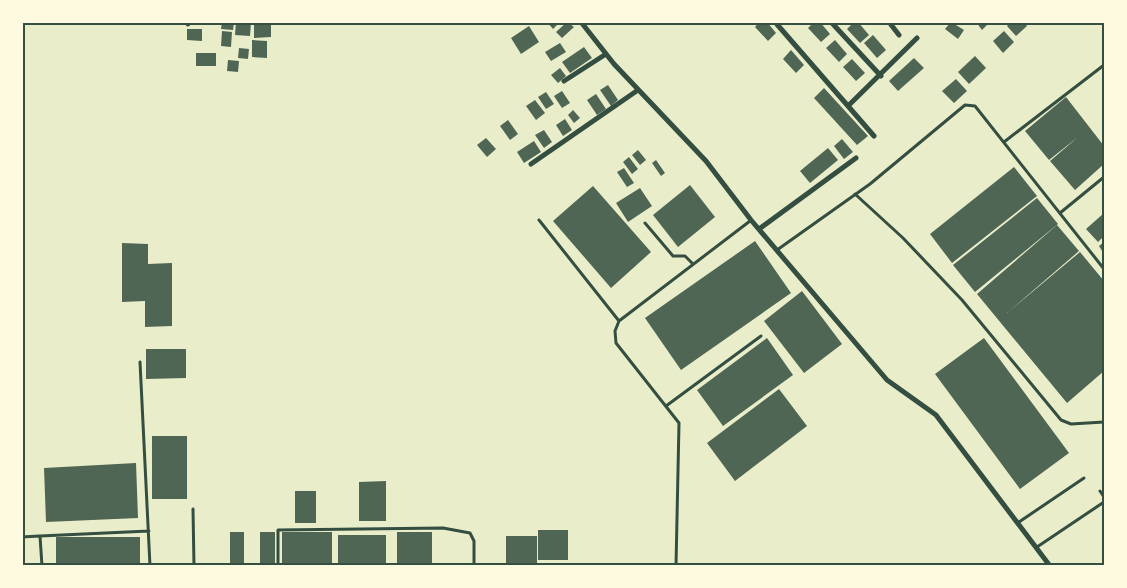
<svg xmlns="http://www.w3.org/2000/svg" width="1127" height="588" font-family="'Asap Condensed',sans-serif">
<rect width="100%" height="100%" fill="#e9edc9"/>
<path fill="#4f6655" d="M222,22H234L233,30L221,29Z
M236,22H251L250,36L235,35Z
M254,22H271V37L254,38Z
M547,22H560L553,29Z
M567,22L574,27L562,38L556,32Z
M759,22H767L776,33L768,41L755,27Z
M814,22H820L830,34L821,42L808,28Z
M854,22H858L869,35L860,43L847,29Z
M951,22L964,30L958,39L945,29Z
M976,22H990L982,30Z
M1011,22H1024L1027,26L1016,36L1007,26Z
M529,26L539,42L521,54L511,38Z
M187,29H202V41L187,40Z
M222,31L232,32L231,47L221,46Z
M1004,31L1014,42L1003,53L993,41Z
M873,35L886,50L877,58L864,43Z
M252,40L267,41V58L252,57Z
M835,40L847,54L839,62L826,48Z
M560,43L566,52L551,61L545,52Z
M584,47L592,58L570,73L562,62Z
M239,48L249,49L248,59L238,58Z
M791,50L804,65L796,73L783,59Z
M196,53H216V66H196Z
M975,56L986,68L969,84L958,72Z
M914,58L924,68L898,91L889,81Z
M852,59L865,73L856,81L843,67Z
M228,60L239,61L238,72L227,71Z
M560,68L566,76L558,83L551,75Z
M956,79L967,91L954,103L942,91Z
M608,85L618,100L611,106L600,90Z
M824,88L868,136L857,145L814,98Z
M562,91L570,103L562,108L554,96Z
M546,92L554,104L546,109L538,97Z
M596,94L606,109L597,115L587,100Z
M1066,97L1104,146V164L1075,190L1050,161L1078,137L1049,160L1025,131Z
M535,100L545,113L536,120L526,106Z
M573,110L580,118L574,123L568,115Z
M565,119L572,130L563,136L556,125Z
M508,120L518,134L510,140L500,126Z
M544,130L552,142L544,148L535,135Z
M486,138L496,149L487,157L477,145Z
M842,139L853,152L844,159L834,146Z
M534,141L541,152L524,163L517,152Z
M828,148L838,160L810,183L800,171Z
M638,150L646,160L640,165L632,155Z
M629,157L638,169L632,174L623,162Z
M656,160L665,173L661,176L652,163Z
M1014,167L1037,196L952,263L930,234Z
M624,168L634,183L627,187L617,172Z
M690,185L715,217L678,247L653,215Z
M593,186L651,252L611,288L553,221Z
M640,188L652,206L628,222L616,203Z
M1037,198L1058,224L975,292L953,265Z
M1104,213V236L1098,242L1086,229Z
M1057,225L1079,251L1007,313L1080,252L1104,281V371L1067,403L977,294Z
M755,241L791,293L681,370L645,318Z
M1104,242V254L1099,246Z
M122,243L148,244V264L172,263V326L145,327V301L122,302Z
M802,291L842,344L804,373L764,321Z
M767,338L793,375L723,426L697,390Z
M984,338L1069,453L1020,489L935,374Z
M146,349H186V378L146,379Z
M779,389L807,426L735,481L707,443Z
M152,436H187V499H152Z
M136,463L138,518L46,522L44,468Z
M386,481V521H359V482Z
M295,491H316V523H295Z
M538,530H568V560H538Z
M230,532H244V565H230Z
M260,532H275V564H260Z
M282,532H332V566H282Z
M397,532H432V566H397Z
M338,535H386V566H338Z
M506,536H537V566H506Z
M56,537H140V566H56Z"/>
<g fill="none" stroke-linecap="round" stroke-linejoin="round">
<path stroke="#344e41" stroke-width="3" d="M1004,142L1104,65
M855,194L903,238L962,300L1061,420L1071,424L1104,422
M1060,213L1104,177
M539,220L619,321
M645,223L673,256H685L693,264
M777,250L870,184L965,105L975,106L1104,269
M140,362L150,566
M666,406L761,336
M1100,491L1104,497
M193,509L194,566
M1019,522L1084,478
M22,537L39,536
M1037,547L1104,502
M42,566L40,536L149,531
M278,566V530L443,528L470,533L474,541V566
M676,566L679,423L616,343L615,331L619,321L750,221"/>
<path stroke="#344e41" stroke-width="5" d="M581,22L614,64L706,161L751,220L887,380L936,415L1050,566
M775,22L848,106L917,38
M831,22L881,76
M889,22L899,35
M188,24L189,22
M564,81L606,54
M848,106L874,136
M531,164L638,90
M759,229L856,158"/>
</g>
<rect width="1127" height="588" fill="none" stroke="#fefae0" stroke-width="48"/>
<rect x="24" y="24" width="1079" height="540" fill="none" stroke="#344e41" stroke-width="2"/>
</svg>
